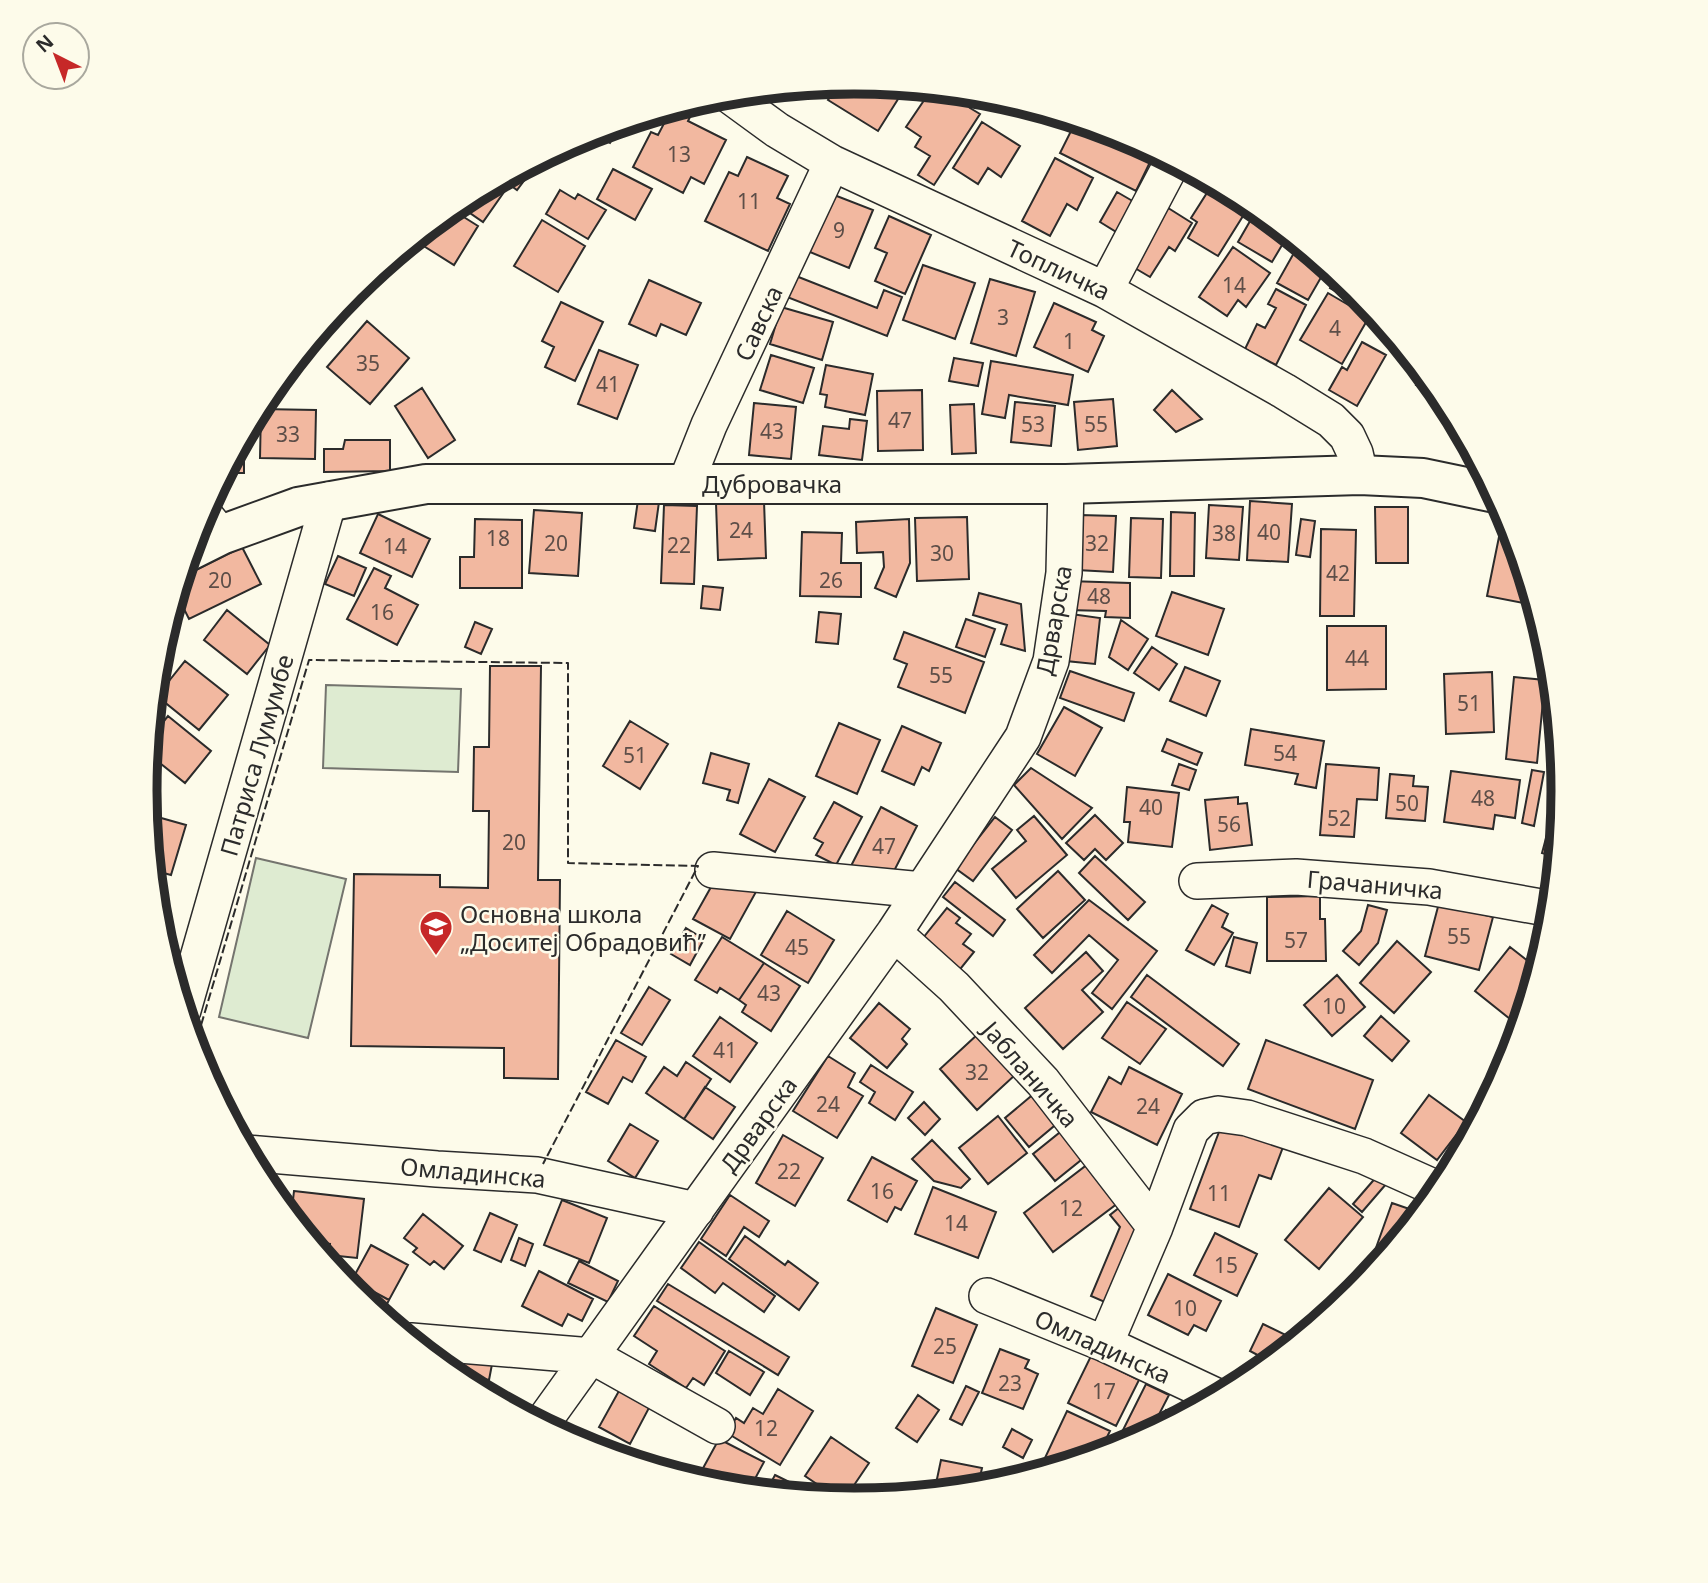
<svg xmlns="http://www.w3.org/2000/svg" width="1708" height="1583" font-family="'Noto Sans',sans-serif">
<rect width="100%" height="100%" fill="#fdfbea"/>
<path fill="#deebd1" stroke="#74746e" stroke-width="2" d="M326,685L461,689L458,772L323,768Z
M256,858L346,879L308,1038L219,1017Z"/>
<path fill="#f2b8a0" stroke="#2b2b2b" stroke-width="2" d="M854,82L905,88L878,131L828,100L838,84Z
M931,90L968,93L976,99L970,108L980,114L934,185L918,175L930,156L915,147L921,137L906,127Z
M674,109L690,117L688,121L726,140L704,184L691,177L683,193L633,167L651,132L658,135L671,110Z
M1076,121L1152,158L1136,191L1060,153Z
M982,122L1020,146L1001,177L988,168L978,184L953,168Z
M620,125L610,143L592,133Z
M747,157L788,176L777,198L790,204L768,251L705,221L729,172L738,176Z
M541,158L517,190L502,179Z
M1055,158L1093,178L1077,210L1067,204L1050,236L1022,221Z
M613,169L652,189L635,220L597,199Z
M492,184L504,192L483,222L457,204Z
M1212,185L1248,208L1218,256L1188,238L1197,222L1191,218Z
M560,190L575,199L578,194L606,210L588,239L546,214Z
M1117,192L1136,203L1118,233L1100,222Z
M829,193L873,210L849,268L805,250Z
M1165,206L1192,223L1175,251L1169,247L1150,277L1128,264Z
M451,209L478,226L454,265L414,240Z
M1257,209L1288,235L1272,262L1238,242Z
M889,216L931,235L905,294L875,281L887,253L875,248Z
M542,220L585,246L558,292L514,266Z
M1299,244L1327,267L1308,300L1277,283Z
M1233,247L1270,273L1246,307L1238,300L1227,316L1199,297Z
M923,265L975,283L955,339L903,320Z
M1337,275L1360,295L1356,303L1330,288Z
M796,276L877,308L884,290L902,297L887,336L787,297Z
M990,279L1035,292L1016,356L971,343Z
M649,280L701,303L686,335L661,324L656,336L629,324Z
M1276,289L1306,305L1276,365L1245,349L1257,324L1265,328L1276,308L1268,304Z
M1328,293L1369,317L1342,364L1300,340Z
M561,302L603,322L575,381L545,367L554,347L542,341Z
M1054,303L1096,322L1092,330L1104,336L1088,372L1034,347Z
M781,307L833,322L822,360L770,344Z
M367,321L409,358L370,404L327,367Z
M1362,342L1386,355L1357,406L1329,390L1342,367L1347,370Z
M599,350L638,365L617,419L578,404Z
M771,355L814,368L803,403L760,390Z
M954,358L983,363L978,386L949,381Z
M991,361L1073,375L1068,405L1009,395L1005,418L982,414Z
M826,365L873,374L865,415L825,407L827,395L820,394Z
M1422,371L1443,397L1416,385Z
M422,388L455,440L428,458L395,406Z
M922,390L923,450L878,451L877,391Z
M1172,390L1202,419L1176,432L1154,410Z
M1113,399L1117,446L1078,450L1074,402Z
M1015,402L1055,406L1051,446L1011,442Z
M754,403L796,407L791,459L749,455Z
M974,404L976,453L952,454L950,405Z
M261,409L316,410L315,459L260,458Z
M850,419L867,421L862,460L819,455L823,426L849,429Z
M242,440H244V473H224Z
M345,440H390V471L324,472V449H343Z
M638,500L659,502L655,531L634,528Z
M764,501L766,558L718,560L716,503Z
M1250,501L1292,504L1288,562L1247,560Z
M664,505L697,506L694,584L661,583Z
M1209,505L1243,507L1239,560L1206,558Z
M1375,507H1408V563H1376Z
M534,510L582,513L578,576L529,573Z
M1171,512L1195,513L1194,576H1170Z
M378,514L430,539L412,577L360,553Z
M1080,515L1116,516L1113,572L1077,570Z
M967,517L969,579L917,581L915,518Z
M1131,518L1163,519L1161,578L1129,577Z
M475,519L522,520V588H460V557H474Z
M909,519L910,563L896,597L875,588L884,567L883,552L857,553L856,522Z
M1301,519L1315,521L1310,557L1296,555Z
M1321,529L1356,530L1354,616H1320Z
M802,532L842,533L841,563H861V597L800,596Z
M1500,532L1514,535L1534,605L1487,596Z
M242,547L261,584L189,619L176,593L182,577Z
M338,556L366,568L354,596L325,584Z
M374,568L391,576L385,588L418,605L397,645L347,619Z
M1068,581L1130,583V618L1105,617L1106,611L1068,610Z
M703,586L723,588L720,610L701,608Z
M1172,592L1224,609L1208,655L1156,636Z
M979,593L1021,604L1025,651L1001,644L1007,625L973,615Z
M227,610L270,645L247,674L204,640Z
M819,612L841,614L838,644L816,642Z
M1071,614L1100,618L1095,664L1066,661Z
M966,619L995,629L985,657L956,647Z
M1121,620L1148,639L1128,670L1109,657Z
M475,622L492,629L481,654L465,647Z
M1327,626H1386V689L1327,690Z
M904,632L984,662L965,713L898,687L907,664L894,659Z
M1152,647L1177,664L1159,690L1134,673Z
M185,661L228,695L199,730L157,696Z
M490,666H541L538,880H560L558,1079L504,1078V1048L351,1046L354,874L440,875V887L488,888L489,811H473L474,747H489Z
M1185,667L1220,681L1206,716L1170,701Z
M1070,671L1134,693L1124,721L1060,698Z
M1492,672L1494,732L1446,734L1444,674Z
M1514,677L1545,680L1537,763L1506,759Z
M1064,707L1102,728L1075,776L1037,754Z
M168,716L211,751L185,783L151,756L158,748L150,741V738Z
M630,721L668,744L640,789L603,766Z
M839,723L880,740L857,794L816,776Z
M902,726L941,743L929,771L922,767L914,785L882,771Z
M1251,729L1324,741L1316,788L1295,784L1298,774L1245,765Z
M1167,739L1202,753L1197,765L1162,751Z
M711,753L749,764L738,803L727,800L730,790L703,783Z
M1179,764L1196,770L1189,790L1172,785Z
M1326,764L1379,768L1377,800L1357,799L1354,837L1320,835Z
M1031,768L1092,808L1062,839L1014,785Z
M1532,770L1544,772L1534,826L1522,823Z
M1451,771L1520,780L1515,818L1495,815L1493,829L1444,822Z
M1390,774L1414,776L1413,786L1428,787L1425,821L1386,818Z
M769,779L805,797L775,852L740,834Z
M1127,787L1179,793L1172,847L1128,842L1130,822H1124Z
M1238,797V804L1247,803L1252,845L1210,850L1205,800Z
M834,802L862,817L836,865L816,855L823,843L814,838Z
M881,807L917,826L894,871L851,866Z
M1553,812L1561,814L1557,857L1542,853Z
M147,814L186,825L171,875L152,870Z
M1095,815L1123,843L1106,860L1095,849L1084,860L1066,843Z
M1034,816L1067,855L1016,898L992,869L1026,841L1017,830Z
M995,817L1012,830L973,881L955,868Z
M1095,856L1145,902L1128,920L1079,873Z
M1058,871L1085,900L1043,938L1017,909Z
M715,880L757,890L730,939L693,919Z
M955,882L1005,920L993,936L943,897Z
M1320,896V919H1325L1326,961H1267V897Z
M1089,900L1157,951L1112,1009L1092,993L1118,960L1089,935L1052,973L1034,955Z
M1439,903L1493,917L1479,970L1425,956Z
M1212,905L1228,914L1222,927L1233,933L1214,965L1186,950Z
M1368,905L1387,910L1378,943L1359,965L1343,951L1361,931Z
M156,907L167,910L160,936L158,929Z
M947,908L960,918L956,923L971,934L963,944L974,952L957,973L919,943Z
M787,911L834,940L808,983L761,955Z
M686,928L704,939L690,965L671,954Z
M722,937L764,963L739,1000L720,988L717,993L695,980Z
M1234,937L1257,943L1250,973L1226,966Z
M1397,941L1431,972L1394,1013L1360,983Z
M1510,947L1538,969L1520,1027L1475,991Z
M1086,952L1103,971L1082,990L1103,1012L1063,1049L1025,1008Z
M764,963L800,986L771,1031L742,1012L746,1005L739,1000Z
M1147,975L1239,1044L1223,1066L1131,997Z
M1337,975L1365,1007L1332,1036L1304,1005Z
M649,987L670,1000L642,1045L621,1033Z
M1127,1002L1166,1029L1140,1064L1102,1038Z
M879,1003L910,1029L902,1039L907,1044L887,1068L850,1038Z
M1381,1016L1409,1041L1392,1061L1364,1036Z
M720,1017L757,1043L730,1082L693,1056Z
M978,1034L1015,1075L977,1110L940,1069Z
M1513,1038L1516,1039L1509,1063L1492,1095L1486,1092Z
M616,1040L646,1057L632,1082L623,1077L608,1104L586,1092Z
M1266,1040L1373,1080L1355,1129L1248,1089Z
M828,1056L855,1073L848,1087L863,1096L837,1138L793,1111Z
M686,1062L711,1079L684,1119L646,1093L664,1067L677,1076Z
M871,1065L913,1092L895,1120L869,1103L875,1092L860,1082Z
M1129,1067L1182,1094L1157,1145L1091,1112L1109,1077L1121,1084Z
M705,1087L735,1107L713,1139L684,1119Z
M1036,1092L1060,1121L1029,1147L1005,1118Z
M1429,1095L1466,1122L1437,1160L1401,1133Z
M924,1102L940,1119L925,1135L908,1118Z
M998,1116L1027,1153L988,1184L959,1148Z
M630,1124L658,1141L635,1178L608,1161Z
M1222,1124L1283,1147L1271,1179L1259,1175L1239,1227L1190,1209Z
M1064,1129L1086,1156L1055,1181L1033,1154Z
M1472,1130H1473L1454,1167L1452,1166Z
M783,1135L823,1158L795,1206L756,1183Z
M932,1140L970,1179L961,1188L934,1181L912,1159Z
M872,1157L917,1181L901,1210L895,1207L887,1222L848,1200Z
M1088,1164L1118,1203L1053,1252L1024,1213Z
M1378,1175L1387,1183L1362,1212L1353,1204Z
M933,1187L996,1212L978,1258L915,1234Z
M1329,1188L1363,1217L1319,1269L1285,1240Z
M294,1191L364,1199L357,1258L329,1255L330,1244L311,1242L291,1218Z
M730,1195L769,1221L759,1237L744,1227L726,1256L701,1239Z
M562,1200L607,1218L589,1263L544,1245Z
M1392,1203L1421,1213L1381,1262L1372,1259Z
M1120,1207L1139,1229L1107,1303L1091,1296L1120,1227L1110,1215Z
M490,1213L517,1225L501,1262L474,1250Z
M423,1214L463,1246L444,1269L434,1261L430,1265L413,1252L417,1248L404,1238Z
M1215,1233L1257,1254L1237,1296L1194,1275Z
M745,1236L785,1265L788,1261L818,1283L799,1310L729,1259Z
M519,1238L533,1244L525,1266L511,1260Z
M699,1242L775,1296L764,1312L723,1283L715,1293L681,1268Z
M371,1245L408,1265L389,1300L352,1280Z
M579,1261L618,1281L608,1302L568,1283Z
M539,1271L593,1299L582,1321L568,1314L562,1326L522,1306Z
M1168,1274L1221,1301L1206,1331L1194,1325L1188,1335L1148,1315Z
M352,1280L389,1300L381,1316L348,1287Z
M668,1284L789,1357L778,1375L657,1301Z
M654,1306L725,1351L704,1385L693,1378L686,1388L649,1364L657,1351L634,1336Z
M936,1308L977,1325L953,1383L912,1366Z
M1263,1324L1298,1341L1263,1369L1267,1360L1250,1351Z
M1000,1349L1029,1360L1025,1368L1038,1374L1023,1409L982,1393Z
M437,1351L493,1359L489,1380L471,1377L470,1386L460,1381L435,1361Z
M729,1351L764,1372L750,1395L716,1373Z
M1091,1356L1139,1380L1116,1426L1068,1403Z
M1146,1384L1169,1395L1149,1434L1113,1450Z
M966,1386L979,1392L962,1425L950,1419Z
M620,1389L650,1406L630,1444L599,1427Z
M778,1389L813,1411L780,1465L727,1433L736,1418L744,1423L753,1408L763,1414Z
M918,1395L939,1410L917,1442L896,1428Z
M1166,1410L1181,1417L1156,1430Z
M1067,1411L1110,1431L1098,1455L1058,1467L1044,1460Z
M1012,1429L1032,1440L1023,1458L1003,1447Z
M831,1437L869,1463L844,1500L839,1499L805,1476Z
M719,1439L764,1462L749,1490L715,1487L696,1481Z
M584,1441L611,1455L581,1446Z
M941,1460L982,1468L978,1486L985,1488L934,1493Z
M775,1475L818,1496L817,1497L766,1492Z"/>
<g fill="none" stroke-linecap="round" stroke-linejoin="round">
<defs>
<path id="minor" d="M729,95L777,130L832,163L1105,290L1284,391L1331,420L1347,436L1355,453L1360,475
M1105,290L1173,161
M686,483L709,425L832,163
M203,513L221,535
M713,870L922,890
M1197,881L1296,877L1429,887L1552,909
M894,933L954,987L1043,1082L1155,1227
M183,1010L329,500
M247,1153L437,1169L537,1175L696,1210
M987,1296L1105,1344L1218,1397
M411,1341L592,1356L717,1426
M1105,1344L1155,1227L1191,1130L1204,1117L1218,1114L1247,1118L1364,1156L1440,1190
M541,1425L894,933L1023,737L1051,661L1064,573L1066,484"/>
<path id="major" d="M189,551L221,535L298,507L426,484H1066L1360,475L1423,478L1495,493"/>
</defs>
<use href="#minor" stroke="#2b2b2b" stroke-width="38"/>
<use href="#major" stroke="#2b2b2b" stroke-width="42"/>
<use href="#minor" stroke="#fdfbea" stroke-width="35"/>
<use href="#major" stroke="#fdfbea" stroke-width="38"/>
<path stroke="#2b2b2b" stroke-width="2" stroke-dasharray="9 3.5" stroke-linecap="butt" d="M194,1049L309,660L568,663V863L698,866L543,1164"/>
</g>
<defs>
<symbol id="school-pin" viewBox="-11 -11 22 30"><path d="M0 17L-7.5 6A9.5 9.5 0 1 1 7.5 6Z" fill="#c62828" stroke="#fdfbea"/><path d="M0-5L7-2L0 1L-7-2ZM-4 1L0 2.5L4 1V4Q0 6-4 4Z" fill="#fff"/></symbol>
</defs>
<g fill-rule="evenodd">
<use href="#school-pin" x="417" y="908" width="38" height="52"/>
</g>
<g text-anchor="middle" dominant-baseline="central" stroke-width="5" stroke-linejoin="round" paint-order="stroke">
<g font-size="21" fill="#5d4e48">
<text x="679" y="154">13</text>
<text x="749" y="201">11</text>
<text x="839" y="230">9</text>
<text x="1234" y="285">14</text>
<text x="1003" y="317">3</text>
<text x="1335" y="328">4</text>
<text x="1069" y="341">1</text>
<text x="368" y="363">35</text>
<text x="608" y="384">41</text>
<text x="900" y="420">47</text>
<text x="1033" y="424">53</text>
<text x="1096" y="424">55</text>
<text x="772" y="431">43</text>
<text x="288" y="434">33</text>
<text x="741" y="530">24</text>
<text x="1269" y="532">40</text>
<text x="1224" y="533">38</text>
<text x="498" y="538">18</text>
<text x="556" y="543">20</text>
<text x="1097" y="543">32</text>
<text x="679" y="545">22</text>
<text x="395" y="546">14</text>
<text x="942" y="553">30</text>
<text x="1338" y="573">42</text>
<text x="220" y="580">20</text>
<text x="831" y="580">26</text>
<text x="1099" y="596">48</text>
<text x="382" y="612">16</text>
<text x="1357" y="658">44</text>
<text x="941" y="675">55</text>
<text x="1469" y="703">51</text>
<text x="1285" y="753">54</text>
<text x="635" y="755">51</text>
<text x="1483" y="798">48</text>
<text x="1407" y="803">50</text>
<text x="1151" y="807">40</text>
<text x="1339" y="818">52</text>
<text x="1229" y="824">56</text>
<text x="514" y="842">20</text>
<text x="884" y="846">47</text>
<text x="1459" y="936">55</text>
<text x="1296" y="940">57</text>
<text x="797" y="947">45</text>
<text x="769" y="993">43</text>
<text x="1334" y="1006">10</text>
<text x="725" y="1050">41</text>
<text x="977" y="1072">32</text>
<text x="828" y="1104">24</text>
<text x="1148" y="1106">24</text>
<text x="789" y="1171">22</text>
<text x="882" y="1191">16</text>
<text x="1219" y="1193">11</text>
<text x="1071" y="1208">12</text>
<text x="956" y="1223">14</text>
<text x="1226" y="1265">15</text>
<text x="1185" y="1308">10</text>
<text x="945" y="1346">25</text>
<text x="1010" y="1383">23</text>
<text x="1104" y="1391">17</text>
<text x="766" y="1428">12</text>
</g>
<g font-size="24" fill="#2b2b2b" stroke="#fdfbea">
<text transform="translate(1059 269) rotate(25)">Топличка</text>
<text transform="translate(758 323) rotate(-65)">Савска</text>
<text x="772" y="483">Дубровачка</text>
<text transform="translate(1053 620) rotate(-80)">Дрварска</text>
<text transform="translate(256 755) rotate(-74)">Патриса Лумумбе</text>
<text transform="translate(1375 884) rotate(5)">Грачаничка</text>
<text transform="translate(1031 1074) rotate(49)">Јабланичка</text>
<text transform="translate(758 1124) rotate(-54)">Дрварска</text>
<text transform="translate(473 1172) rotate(5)">Омладинска</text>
<text transform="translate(1103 1346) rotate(24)">Омладинска</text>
</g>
<g font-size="24" fill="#2b2b2b" stroke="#fdfbea" text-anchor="start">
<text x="460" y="913">Основна школа<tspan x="460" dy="28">„Доситеј Обрадовић”</tspan></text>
</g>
</g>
<path d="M0 0H1708V1583H0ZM157 791a697 697 0 1 1 1394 0a697 697 0 1 1-1394 0Z" fill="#fdfbea" fill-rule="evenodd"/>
<path fill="none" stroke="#2b2b2b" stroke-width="9" d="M157 791a697 697 0 1 1 1394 0a697 697 0 1 1-1394 0Z"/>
<g transform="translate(56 56) rotate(318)"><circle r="33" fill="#fdfbea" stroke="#a9a89e" stroke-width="2"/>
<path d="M0-5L12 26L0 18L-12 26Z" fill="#c62828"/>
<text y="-10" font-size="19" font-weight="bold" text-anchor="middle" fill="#2b2b2b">N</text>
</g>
</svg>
